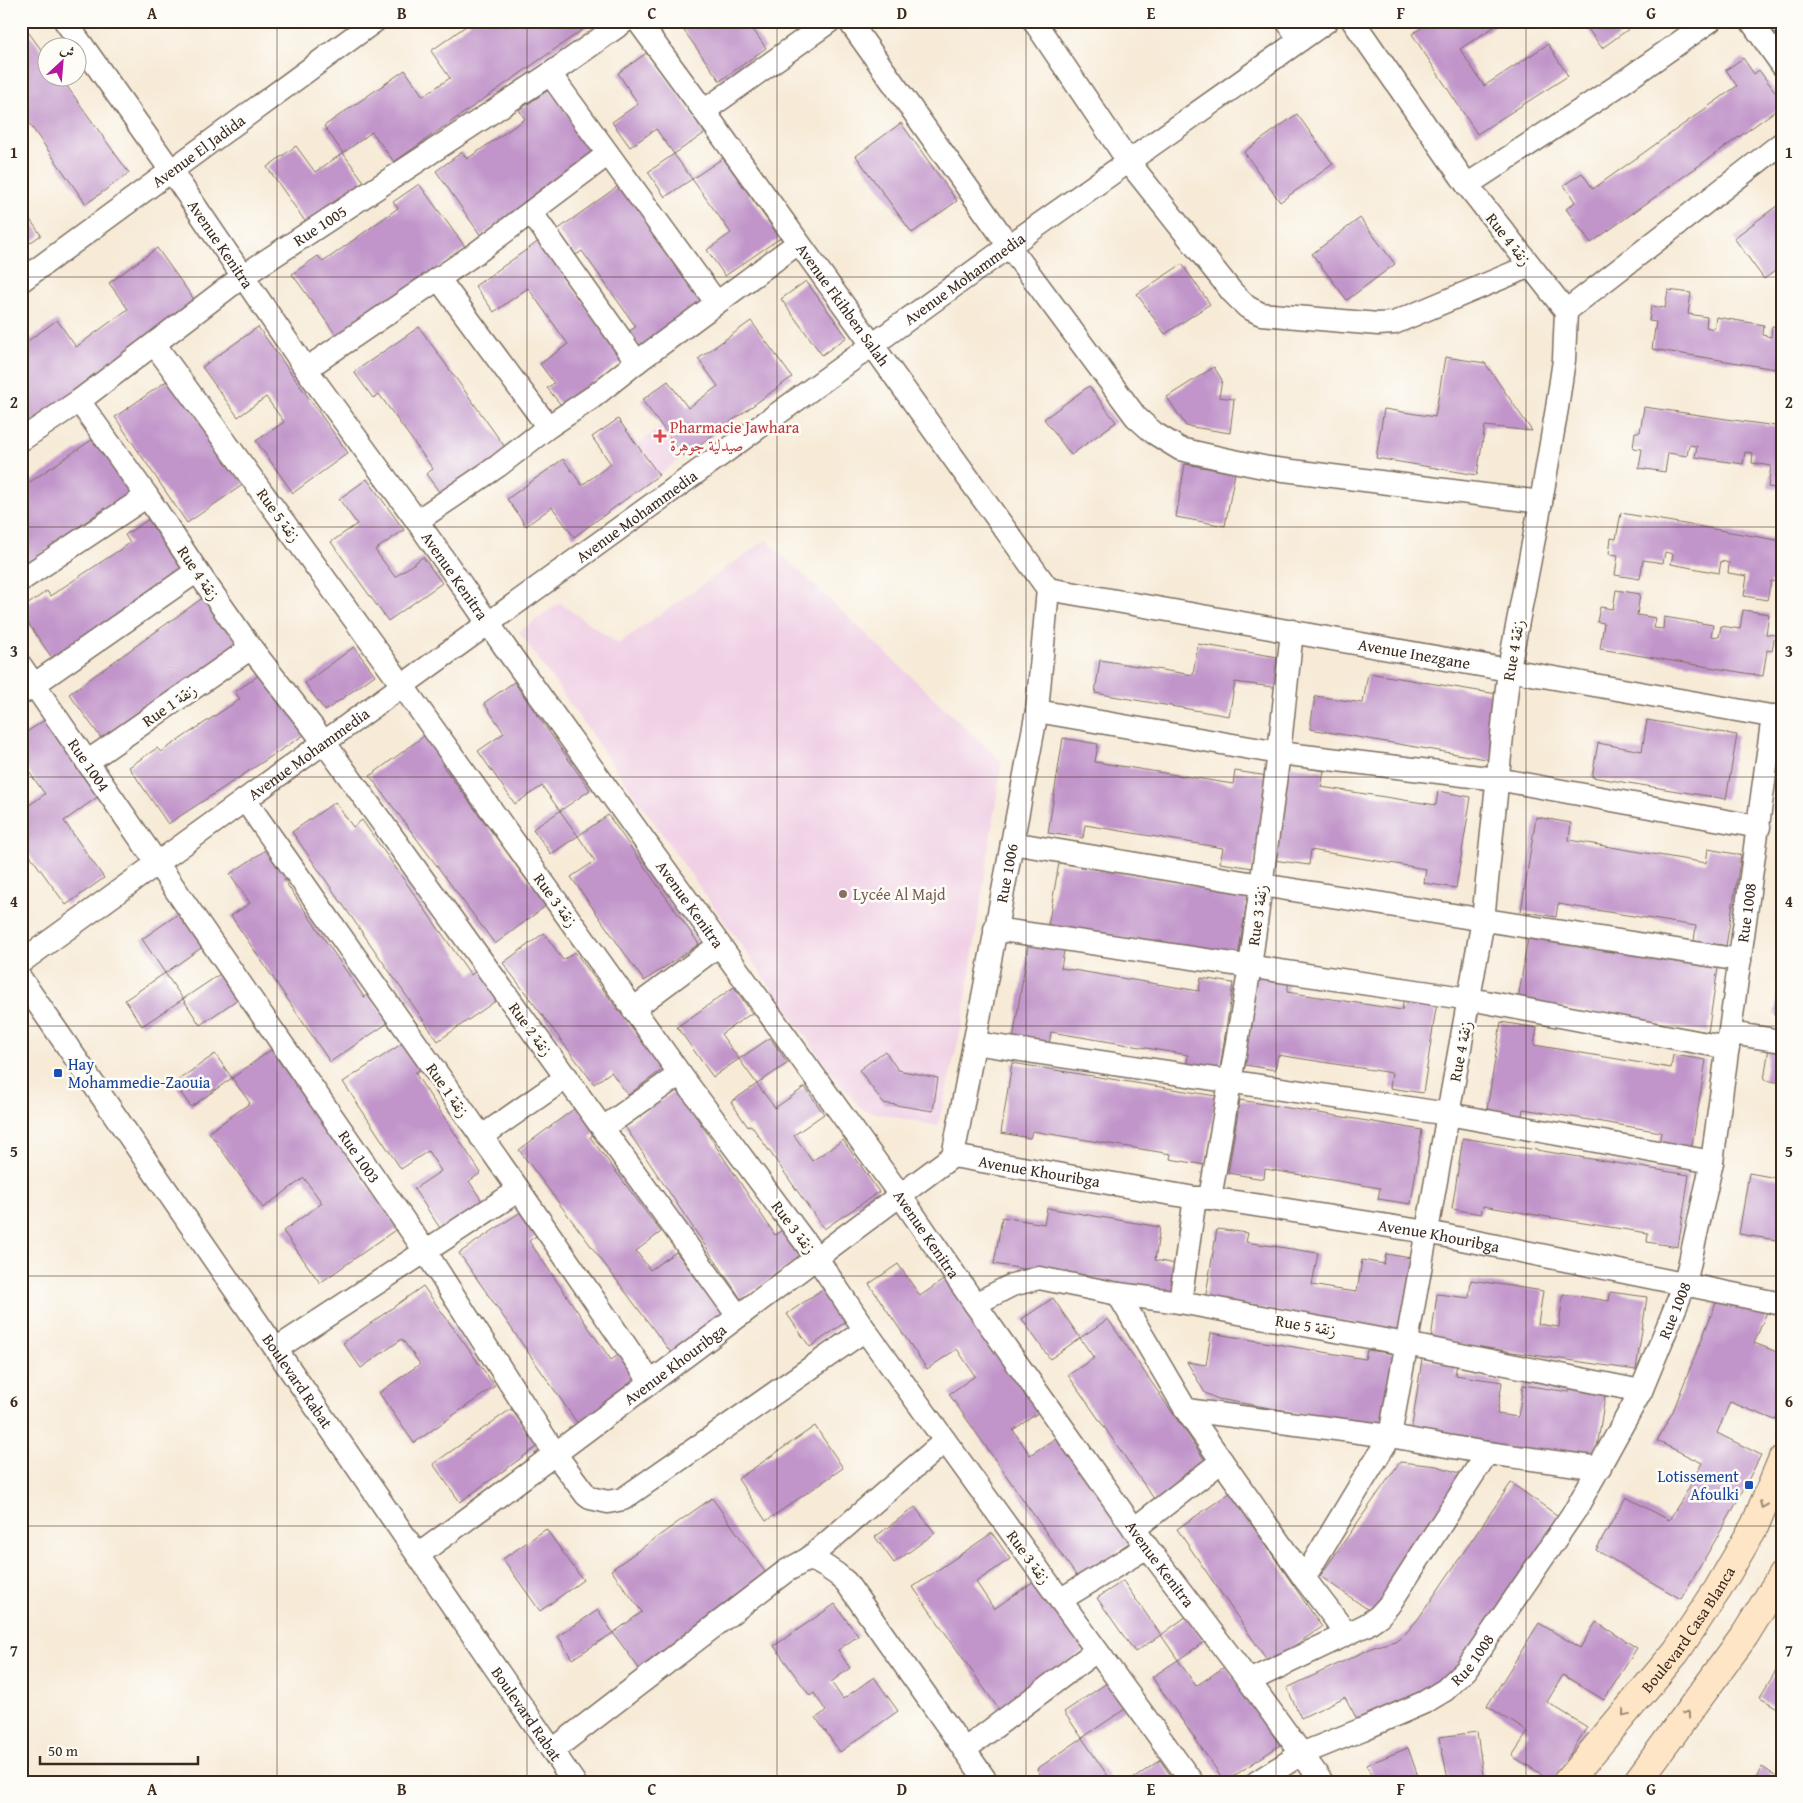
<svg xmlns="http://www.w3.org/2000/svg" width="1803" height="1803" font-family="'Gentium Book Plus',Amiri,serif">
<rect width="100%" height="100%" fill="#fdfcf7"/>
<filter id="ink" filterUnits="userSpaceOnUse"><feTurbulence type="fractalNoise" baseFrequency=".02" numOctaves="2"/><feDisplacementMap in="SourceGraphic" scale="10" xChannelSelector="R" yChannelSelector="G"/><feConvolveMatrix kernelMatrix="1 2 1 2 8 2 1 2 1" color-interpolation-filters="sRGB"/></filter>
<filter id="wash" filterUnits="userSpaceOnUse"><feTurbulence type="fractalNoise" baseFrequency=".0096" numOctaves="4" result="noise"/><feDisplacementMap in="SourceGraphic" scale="20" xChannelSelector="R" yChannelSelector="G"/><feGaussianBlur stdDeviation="1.12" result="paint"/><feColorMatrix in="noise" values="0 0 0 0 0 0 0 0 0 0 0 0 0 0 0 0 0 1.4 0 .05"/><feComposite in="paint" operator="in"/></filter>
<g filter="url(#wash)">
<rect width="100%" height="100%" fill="#f7ebd8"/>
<path fill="#f0d0e5" d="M662,426L684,456L659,475L637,445Z
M766,540L1002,762L962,1025L938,1126L863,1110L833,1075L519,632L560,603L618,644Z"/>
<g id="blocks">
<path fill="#c195ca" d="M473,21H595L394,162L372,132L343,153L324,126L405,70L423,96L450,78L431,51Z
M677,21H747L766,48L720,81Z
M1432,21H1503L1460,49L1484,86L1548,44L1568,76L1477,134L1412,34Z
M1582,21H1640L1602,48Z
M21,22L48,59V78H61L129,173L86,204L21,112Z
M648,52L705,133L674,154L656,129L630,147L612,122L638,104L618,73Z
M1743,58L1754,74L1759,70L1782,101V106L1591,243L1566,209L1575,202L1564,185L1582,173L1593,189L1737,86L1726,70Z
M550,89L597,156L481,236L436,171L462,152L467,159L525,119L519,110Z
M1297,114L1333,164L1280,202L1244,152Z
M901,123L957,201L912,233L856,156Z
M296,146L315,172L343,153L365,183L307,224L267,167Z
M674,154L692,179L665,197L648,172Z
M723,158L780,238L725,276L707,250L731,233L692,179Z
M419,184L466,248L339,339L292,274L318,256L323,262L398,208L393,202Z
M621,184L705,302L642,350L629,331L636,327L622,307L582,251L576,255L557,230Z
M1782,202V266L1764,279L1734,238Z
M21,207L41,235L21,249Z
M1360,218L1395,264L1347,300L1312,254Z
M539,241L624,359L562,406L547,388L554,383L540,364L568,344L528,288L494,312L475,286Z
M157,248L198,305L21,431V346L57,320L76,347L128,309L109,283Z
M1182,264L1210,304L1165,334L1137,294Z
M806,281L847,337L822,355L781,299Z
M1668,290L1691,293L1688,314L1707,317L1706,327L1714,329L1716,317L1764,325L1763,335L1771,337L1772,326L1782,327V370L1652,349L1656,322L1649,321L1651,306L1665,308Z
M751,321L792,377L684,456L642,400L668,381L688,408L718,386L698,359Z
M258,327L348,453L293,493L256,441L284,422L266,397L238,417L202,367Z
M419,327L510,454L445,500L426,474L433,469L379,394L373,398L354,372Z
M1445,357L1485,363L1532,431L1485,426L1477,475L1376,458L1384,409L1435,417Z
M1214,367L1222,380L1219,397L1234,399L1230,433L1186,426L1167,397Z
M171,378L244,484L187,523L115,417Z
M1089,386L1116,422L1071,455L1044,419Z
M1644,407L1782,427V489L1768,487L1771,466L1752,463L1753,453L1745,452L1743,464L1695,457L1697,446L1689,445L1687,456L1668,453L1665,472L1639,468L1642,449L1633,448L1635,432H1640Z
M618,419L659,475L574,537L552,507L526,526L507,499L563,459L582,485L611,464L592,437Z
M96,437L136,493L108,513L105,508L27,564L21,578V488Z
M1185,464L1235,473L1225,526L1176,517Z
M367,479L404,530L375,550L395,577L423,557L442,583L388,621L331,542L357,524L339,499Z
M1621,513L1782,541L1780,567L1782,568V583L1771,581L1767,600L1744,596L1747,576L1728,573L1729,563L1721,561L1719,573L1671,564L1673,554L1665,552L1663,563L1643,560L1640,579L1615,575L1618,555L1609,554L1611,538L1616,539Z
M155,515L193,572L57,665L21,613V609L47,591L50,596L130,543L125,535Z
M1616,590L1640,594L1637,615L1656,618L1654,628L1663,629L1664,617L1713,625L1711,636L1719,637L1721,626L1740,629L1743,610L1769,614L1766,634L1775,635L1772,651L1767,650L1763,676L1600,649L1604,623L1597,622L1600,607L1613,609Z
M204,597L244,651L107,746L69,694Z
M1198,644L1284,658L1280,688L1235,682L1229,716L1095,693L1100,660L1193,675Z
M354,647L375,675L325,711L305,683Z
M265,671L307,733L168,824L129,767L157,748L161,752L240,699L235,692Z
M1368,673L1503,695L1492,760L1310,729L1315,696L1363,703Z
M514,682L590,790L560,811L542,786L515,804L478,751L504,733L484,703Z
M49,717L103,793L64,821L104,878L66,905L21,843V811L45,794L21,761V736Z
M1647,720L1737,735L1726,799L1592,777L1598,743L1642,751Z
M428,733L449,760L442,765L527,879L551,902L495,944L370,776Z
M1063,738L1098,744L1095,762L1233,784L1235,771L1268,776L1253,868L1220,863L1223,848L1085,825L1083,838L1048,833Z
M1288,765L1324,771L1321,787L1436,805L1438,791L1471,797L1456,888L1424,883L1426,869L1311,850L1309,865L1273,860Z
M335,802L353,827L362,820L471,975L480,968L500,998L438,1041L292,832Z
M560,811L578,836L608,815L699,944L644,981L571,877L595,861L578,836L551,854L533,829Z
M1536,817L1571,823L1569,840L1706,863L1708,849L1741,855L1726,946L1694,941L1696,926L1558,904L1556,917L1521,911Z
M270,847L290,876L284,880L364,997L369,994L388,1023L330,1062L231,916L250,903L230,874Z
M1059,863L1248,894L1238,957L1048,926Z
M184,910L207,944L165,973L183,999L142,1026L125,1000L165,973L142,939Z
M544,933L563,960L575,952L645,1046L649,1043L667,1066L628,1095L611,1072L594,1084L503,963Z
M1528,937L1718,968L1708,1032L1518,1000Z
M1028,945L1064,951L1061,968L1199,991L1201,978L1233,983L1219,1075L1186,1069L1188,1055L1051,1032L1049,1045L1013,1040Z
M1254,970L1290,976L1287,992L1402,1010L1404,996L1437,1002L1423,1093L1390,1088L1392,1073L1278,1055L1275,1070L1240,1064Z
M223,972L241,997L200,1025L183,999Z
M1779,984H1782V1016L1774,1015Z
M734,987L752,1013L721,1034L739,1059L770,1038L788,1063L757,1084L739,1059L713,1077L677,1027Z
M1501,1022L1537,1028L1534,1045L1671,1068L1673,1055L1706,1060L1691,1151L1659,1146L1661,1132L1614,1124L1523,1109L1521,1122L1486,1116Z
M403,1043L421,1069L415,1073L481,1173L469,1181L486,1207L444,1234L414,1189L441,1171L428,1151L401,1169L343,1082Z
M1769,1047L1782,1050V1083L1764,1080Z
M271,1050L398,1228L320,1283L283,1231L322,1203L304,1178L263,1208L209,1132L250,1103L232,1078Z
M885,1051L898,1070L938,1078L933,1111L883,1103L859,1070Z
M215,1054L232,1078L191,1107L174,1083Z
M1012,1063L1216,1096L1205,1165L1170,1159L1171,1154L1032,1131L1030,1138L1001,1133Z
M757,1084L775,1108L805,1087L824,1114L794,1135L812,1161L843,1140L879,1192L824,1229L751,1125L748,1127L731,1102Z
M683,1086L700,1111L695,1115L775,1235L785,1228L804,1256L741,1299L624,1125Z
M1240,1100L1422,1130L1411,1204L1378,1199L1380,1188L1265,1169L1264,1179L1228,1173Z
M578,1106L597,1132L590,1137L661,1232L636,1251L650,1270L676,1252L704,1288L709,1284L730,1311L672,1354L519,1150Z
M1463,1138L1689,1175L1678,1247L1647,1242L1648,1233L1577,1222L1483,1206L1481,1214L1452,1209Z
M1749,1173L1782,1179V1241L1739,1234Z
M1047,1208L1160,1227L1155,1260L1181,1265L1177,1295L994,1264L1002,1217L1044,1224Z
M522,1211L539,1234L529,1241L611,1360L620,1354L639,1382L578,1424L459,1253Z
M1217,1229L1248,1233L1246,1242L1318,1253L1312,1285L1334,1289L1357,1292L1362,1260L1384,1264L1386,1254L1417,1259L1407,1332L1205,1300Z
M898,1264L920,1296L949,1276L1042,1410L1013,1430L1030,1455L1060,1435L1133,1540L1078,1578L949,1394L975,1376L957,1349L927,1369L869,1284Z
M1471,1280L1543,1291L1538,1324L1559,1327L1563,1294L1609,1301L1610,1292L1647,1297L1636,1370L1431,1340L1437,1294L1469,1298Z
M423,1286L495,1386L414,1443L379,1393L420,1364L402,1339L361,1368L343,1343Z
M824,1288L847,1321L810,1347L787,1314Z
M1720,1293L1767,1312L1754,1343L1782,1354V1403L1775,1420L1730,1402L1717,1433L1761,1455L1730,1515L1681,1599L1596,1550L1626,1497L1669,1520L1686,1493L1702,1463L1657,1441L1673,1411Z
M1053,1298L1080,1338L1108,1319L1209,1466L1157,1503L1068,1375L1094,1358L1080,1338L1050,1359L1022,1319Z
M1211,1333L1365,1359L1367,1350L1396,1354L1387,1428L1218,1399L1205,1393L1187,1362L1206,1365Z
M1422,1359L1457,1364L1455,1375L1502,1382L1497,1414L1518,1417L1523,1385L1569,1392L1570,1383L1606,1389L1595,1462L1411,1433Z
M511,1409L538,1446L460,1502L433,1464Z
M815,1426L843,1468L766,1521L738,1479Z
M1400,1462L1437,1466L1469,1476L1373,1613L1320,1576Z
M1511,1483L1564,1520L1458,1675L1360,1725L1345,1697L1301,1718L1287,1688L1374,1647L1395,1641L1406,1633L1418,1619Z
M1230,1493L1322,1627L1269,1663L1177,1529Z
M712,1498L770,1579L641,1671L613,1633L642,1612L611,1570Z
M915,1507L935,1533L894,1563L875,1537Z
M546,1529L583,1580L540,1611L503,1559Z
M992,1533L1010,1559L976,1582L994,1609L1037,1579L1085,1650L1000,1711L913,1587Z
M1123,1581L1161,1635L1135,1652L1097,1598Z
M835,1604L858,1636L838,1650L850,1668L831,1682L843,1699L874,1677L898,1711L840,1752L816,1718L826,1711L814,1693L810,1696L774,1646Z
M598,1610L613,1633L572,1659L558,1636Z
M1187,1616L1204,1642L1178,1660L1161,1635Z
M1596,1622L1637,1648L1604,1700L1563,1675L1547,1702L1587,1727L1553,1781L1512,1756L1528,1732L1487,1706L1539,1623L1580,1648Z
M1178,1660L1196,1686L1226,1666L1280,1745L1225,1782L1152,1677Z
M1782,1661V1710L1760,1697Z
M1107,1683L1125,1709L1082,1738L1064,1712Z
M1477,1732L1484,1782H1449L1439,1737Z
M1082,1738L1112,1782H1045L1037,1769Z
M1408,1748L1420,1782H1378L1366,1765Z
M1160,1760L1175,1782H1129Z
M1762,1767L1782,1780V1782H1753Z"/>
</g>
</g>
<g filter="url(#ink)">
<use href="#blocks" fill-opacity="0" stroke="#7d6e5f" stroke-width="1"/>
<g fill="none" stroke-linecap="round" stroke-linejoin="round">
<defs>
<g id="minor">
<path id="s1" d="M65,21L172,172L306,369L417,521L509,653L900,1195L975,1304L1147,1547L1249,1681L1322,1782"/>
<path id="s2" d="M638,21L704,111L1048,589"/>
<path d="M849,21L1009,246L1136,417L1154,433L1180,449L1224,459L1268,468L1541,502"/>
<path d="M1034,21L1128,161L1232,292L1247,307L1261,314L1378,324L1394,323L1530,266"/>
<path d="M1287,21L1300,40"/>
<path d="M1751,21L1782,65"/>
<path d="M550,74L716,302"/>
<path d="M704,111L830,21"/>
<path d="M1467,185L1616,87L1710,21"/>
<path d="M531,212L637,362"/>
<path d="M438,278L548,427"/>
<path id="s3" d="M21,281L375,21"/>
<path d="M1566,311L1782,143"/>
<path d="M155,345L402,685L680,1074L816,1257L865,1330L1192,1782"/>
<path d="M306,369L479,251L608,154"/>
<path d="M79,401L147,496L197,571L251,648L324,742L738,1316"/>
<path id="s4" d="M21,440L79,401L243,276L550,74L625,21"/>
<path d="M417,521L498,466L548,427L593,397L637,362L798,243"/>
<path d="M21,580L147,496"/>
<path id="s5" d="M1048,589L1782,718"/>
<path id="s6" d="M21,666L425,1251L556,1455L586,1495L590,1498L608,1502L623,1499L865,1330"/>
<path d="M22,693L197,571"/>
<path d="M1037,711L1279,753L1497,779L1759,827"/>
<path d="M87,762L251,648"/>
<path d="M245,800L519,1190L650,1381"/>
<path d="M1012,843L1261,885L1740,960"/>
<path d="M995,929L1470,999L1728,1048"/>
<path id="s7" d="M21,962L1009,246L1327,21"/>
<path id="s8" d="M21,979L574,1782"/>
<path d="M633,1009L719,945"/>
<path d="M1730,1033L1782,1041"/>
<path d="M974,1043L1448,1114L1712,1162"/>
<path d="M603,1128L680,1074"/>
<path d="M481,1137L567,1077"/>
<path id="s9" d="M953,1156L1037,711L1048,589"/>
<path d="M1210,1198L1250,967L1279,753L1292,631"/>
<path d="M1118,1294L1186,1410L1304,1578L1346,1633"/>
<path d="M1180,1302L1195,1198"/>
<path d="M975,1304L1012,1285L1039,1278L1118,1294L1180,1302L1406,1344L1641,1391"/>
<path d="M276,1349L519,1190"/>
<path d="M1186,1410L1390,1436L1487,1453L1600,1468"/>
<path d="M1134,1529L1222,1461"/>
<path id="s10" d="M418,1555C598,1424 774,1288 953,1156L1195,1198H1210L1427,1232L1782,1304"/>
<path d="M808,1559L945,1441"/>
<path d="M1304,1578L1390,1436L1483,920L1509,668L1541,502L1557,408L1564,360L1566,311L1467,185L1353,21"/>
<path d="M1060,1600L1147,1547"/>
<path d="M1249,1681L1366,1625L1379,1616L1389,1605L1487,1453"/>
<path d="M553,1750L786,1571L808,1559C823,1563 834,1571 846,1582L987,1782"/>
<path d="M964,1750L1096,1651"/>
<path id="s11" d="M1257,1782L1301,1754L1363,1729L1425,1702L1445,1690L1466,1670L1576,1509L1641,1391L1685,1284L1712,1162L1773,716"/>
</g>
<g id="secondary">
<path id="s12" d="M1567,1782L1676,1652L1718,1589L1755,1525L1782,1460"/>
<path d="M1637,1782L1745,1635L1782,1575"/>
</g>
</defs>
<use href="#minor" stroke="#7d6e5f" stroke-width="25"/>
<use href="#secondary" stroke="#7d6e5f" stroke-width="30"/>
<use href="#minor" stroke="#fff" stroke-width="22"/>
<use href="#secondary" stroke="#fde5c5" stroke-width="28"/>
</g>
<defs><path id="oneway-chevron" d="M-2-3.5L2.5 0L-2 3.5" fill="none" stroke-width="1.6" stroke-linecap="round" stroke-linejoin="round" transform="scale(1.25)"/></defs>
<g stroke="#9c8872">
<use href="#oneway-chevron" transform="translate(1763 1505) rotate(113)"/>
<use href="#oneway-chevron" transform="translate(1625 1713) rotate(130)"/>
<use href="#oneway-chevron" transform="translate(1687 1714) rotate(-54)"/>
</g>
</g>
<path fill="none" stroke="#3b2a1e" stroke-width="1" stroke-opacity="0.55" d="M277,21V1782M527,21V1782M777,21V1782M1026,21V1782M1276,21V1782M1526,21V1782M21,277H1782M21,527H1782M21,777H1782M21,1026H1782M21,1276H1782M21,1526H1782"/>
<path fill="#e0444e" stroke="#fdfcf7" stroke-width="2" d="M657.5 428.5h5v5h5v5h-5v5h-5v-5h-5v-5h5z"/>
<circle fill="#8d6e63" stroke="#fdfcf7" stroke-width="2" cx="843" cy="894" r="5"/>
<g fill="#1a4fb4" stroke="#fdfcf7" stroke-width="2">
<rect x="53" y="1068" width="10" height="10" rx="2.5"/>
<rect x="1744" y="1480" width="10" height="10" rx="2.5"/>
</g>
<g text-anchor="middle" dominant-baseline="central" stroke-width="5" stroke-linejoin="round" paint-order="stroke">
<g font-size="16" fill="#3b2a1e" stroke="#fdfcf7">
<text stroke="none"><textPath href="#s3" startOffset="220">Avenue El Jadida</textPath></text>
<text stroke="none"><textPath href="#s4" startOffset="368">Rue 1005</textPath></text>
<text transform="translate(1509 239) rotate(52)">Rue 4 زنقة</text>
<text stroke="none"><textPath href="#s1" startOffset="272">Avenue Kenitra</textPath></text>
<text stroke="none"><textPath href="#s7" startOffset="1165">Avenue Mohammedia</textPath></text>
<text stroke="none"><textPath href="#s2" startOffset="350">Avenue Fkihben Salah</textPath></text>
<text transform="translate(279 515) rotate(54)">Rue 5 زنقة</text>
<text stroke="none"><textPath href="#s7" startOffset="760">Avenue Mohammedia</textPath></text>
<text transform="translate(199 573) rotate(56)">Rue 4 زنقة</text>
<text stroke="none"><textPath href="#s1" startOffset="678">Avenue Kenitra</textPath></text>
<text transform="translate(1513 650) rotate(-80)">Rue 4 زنقة</text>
<text stroke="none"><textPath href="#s5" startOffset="372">Avenue Inezgane</textPath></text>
<text transform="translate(169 705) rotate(-35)">Rue 1 زنقة</text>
<text stroke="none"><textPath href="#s7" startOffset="355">Avenue Mohammedia</textPath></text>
<text stroke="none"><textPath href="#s6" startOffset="120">Rue 1004</textPath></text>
<text stroke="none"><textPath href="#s9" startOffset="288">Rue 1006</textPath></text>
<text transform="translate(556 900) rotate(54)">Rue 3 زنقة</text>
<text stroke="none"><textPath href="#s1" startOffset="1082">Avenue Kenitra</textPath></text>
<text stroke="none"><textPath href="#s11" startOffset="1061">Rue 1008</textPath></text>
<text transform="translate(1257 915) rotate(-82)">Rue 3 زنقة</text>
<text transform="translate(531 1029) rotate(54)">Rue 2 زنقة</text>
<text transform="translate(1460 1051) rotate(-79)">Rue 4 زنقة</text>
<text transform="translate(448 1090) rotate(55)">Rue 1 زنقة</text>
<text stroke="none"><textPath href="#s6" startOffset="596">Rue 1003</textPath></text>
<text stroke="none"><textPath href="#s10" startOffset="755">Avenue Khouribga</textPath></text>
<text transform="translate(794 1227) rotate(53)">Rue 3 زنقة</text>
<text stroke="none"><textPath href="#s1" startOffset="1488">Avenue Kenitra</textPath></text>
<text stroke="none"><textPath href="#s10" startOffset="1160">Avenue Khouribga</textPath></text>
<text stroke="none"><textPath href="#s11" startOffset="656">Rue 1008</textPath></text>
<text transform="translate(1306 1325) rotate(10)">Rue 5 زنقة</text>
<text stroke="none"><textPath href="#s10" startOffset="320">Avenue Khouribga</textPath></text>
<text stroke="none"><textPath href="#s8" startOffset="488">Boulevard Rabat</textPath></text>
<text transform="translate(1029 1557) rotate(54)">Rue 3 زنقة</text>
<text stroke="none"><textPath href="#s1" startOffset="1892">Avenue Kenitra</textPath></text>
<text stroke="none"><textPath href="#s12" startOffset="195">Boulevard Casa Blanca</textPath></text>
<text stroke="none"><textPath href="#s11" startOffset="251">Rue 1008</textPath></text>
<text stroke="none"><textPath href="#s8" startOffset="892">Boulevard Rabat</textPath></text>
</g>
<g font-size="16" fill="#be3a42" stroke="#fdfcf7" text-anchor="start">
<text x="670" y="427">Pharmacie Jawhara<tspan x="670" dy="18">صيدلية جوهرة</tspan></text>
</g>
<g font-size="16" fill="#785e54" stroke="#fdfcf7" text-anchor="start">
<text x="853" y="894">Lycée Al Majd</text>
</g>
<g font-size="16" fill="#164399" stroke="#fdfcf7" text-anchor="start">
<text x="68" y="1064">Hay<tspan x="68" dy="18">Mohammedie-Zaouia</tspan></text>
<text x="1739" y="1476" text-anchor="end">Lotissement<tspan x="1739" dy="18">Afoulki</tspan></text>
</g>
</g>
<rect width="1803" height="1803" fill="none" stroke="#fdfcf7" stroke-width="55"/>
<g transform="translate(62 62) rotate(26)"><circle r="24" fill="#fdfcf7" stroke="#afa8a0"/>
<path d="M0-4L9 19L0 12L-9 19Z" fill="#b5179e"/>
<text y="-8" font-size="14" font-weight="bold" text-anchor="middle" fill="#3b2a1e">ش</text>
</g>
<path d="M40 1756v8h158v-8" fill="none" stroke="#3b2a1e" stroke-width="2.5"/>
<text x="48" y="1756" font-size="15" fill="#3b2a1e" stroke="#fdfcf7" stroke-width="4" paint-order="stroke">50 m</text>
<rect x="28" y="28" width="1748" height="1748" fill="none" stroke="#3b2a1e" stroke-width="2"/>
<g font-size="16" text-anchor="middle" font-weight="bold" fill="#3b2a1e">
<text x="152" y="19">A</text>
<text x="402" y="19">B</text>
<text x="652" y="19">C</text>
<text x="902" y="19">D</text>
<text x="1151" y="19">E</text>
<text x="1401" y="19">F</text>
<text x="1651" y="19">G</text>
<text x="14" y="158">1</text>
<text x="1789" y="158">1</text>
<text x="14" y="408">2</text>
<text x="1789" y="408">2</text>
<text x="14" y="657">3</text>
<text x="1789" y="657">3</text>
<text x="14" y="907">4</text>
<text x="1789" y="907">4</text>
<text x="14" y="1157">5</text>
<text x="1789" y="1157">5</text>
<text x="14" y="1407">6</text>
<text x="1789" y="1407">6</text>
<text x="14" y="1656">7</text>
<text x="1789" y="1656">7</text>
<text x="152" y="1795">A</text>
<text x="402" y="1795">B</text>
<text x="652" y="1795">C</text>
<text x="902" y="1795">D</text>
<text x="1151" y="1795">E</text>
<text x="1401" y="1795">F</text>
<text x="1651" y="1795">G</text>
</g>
</svg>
